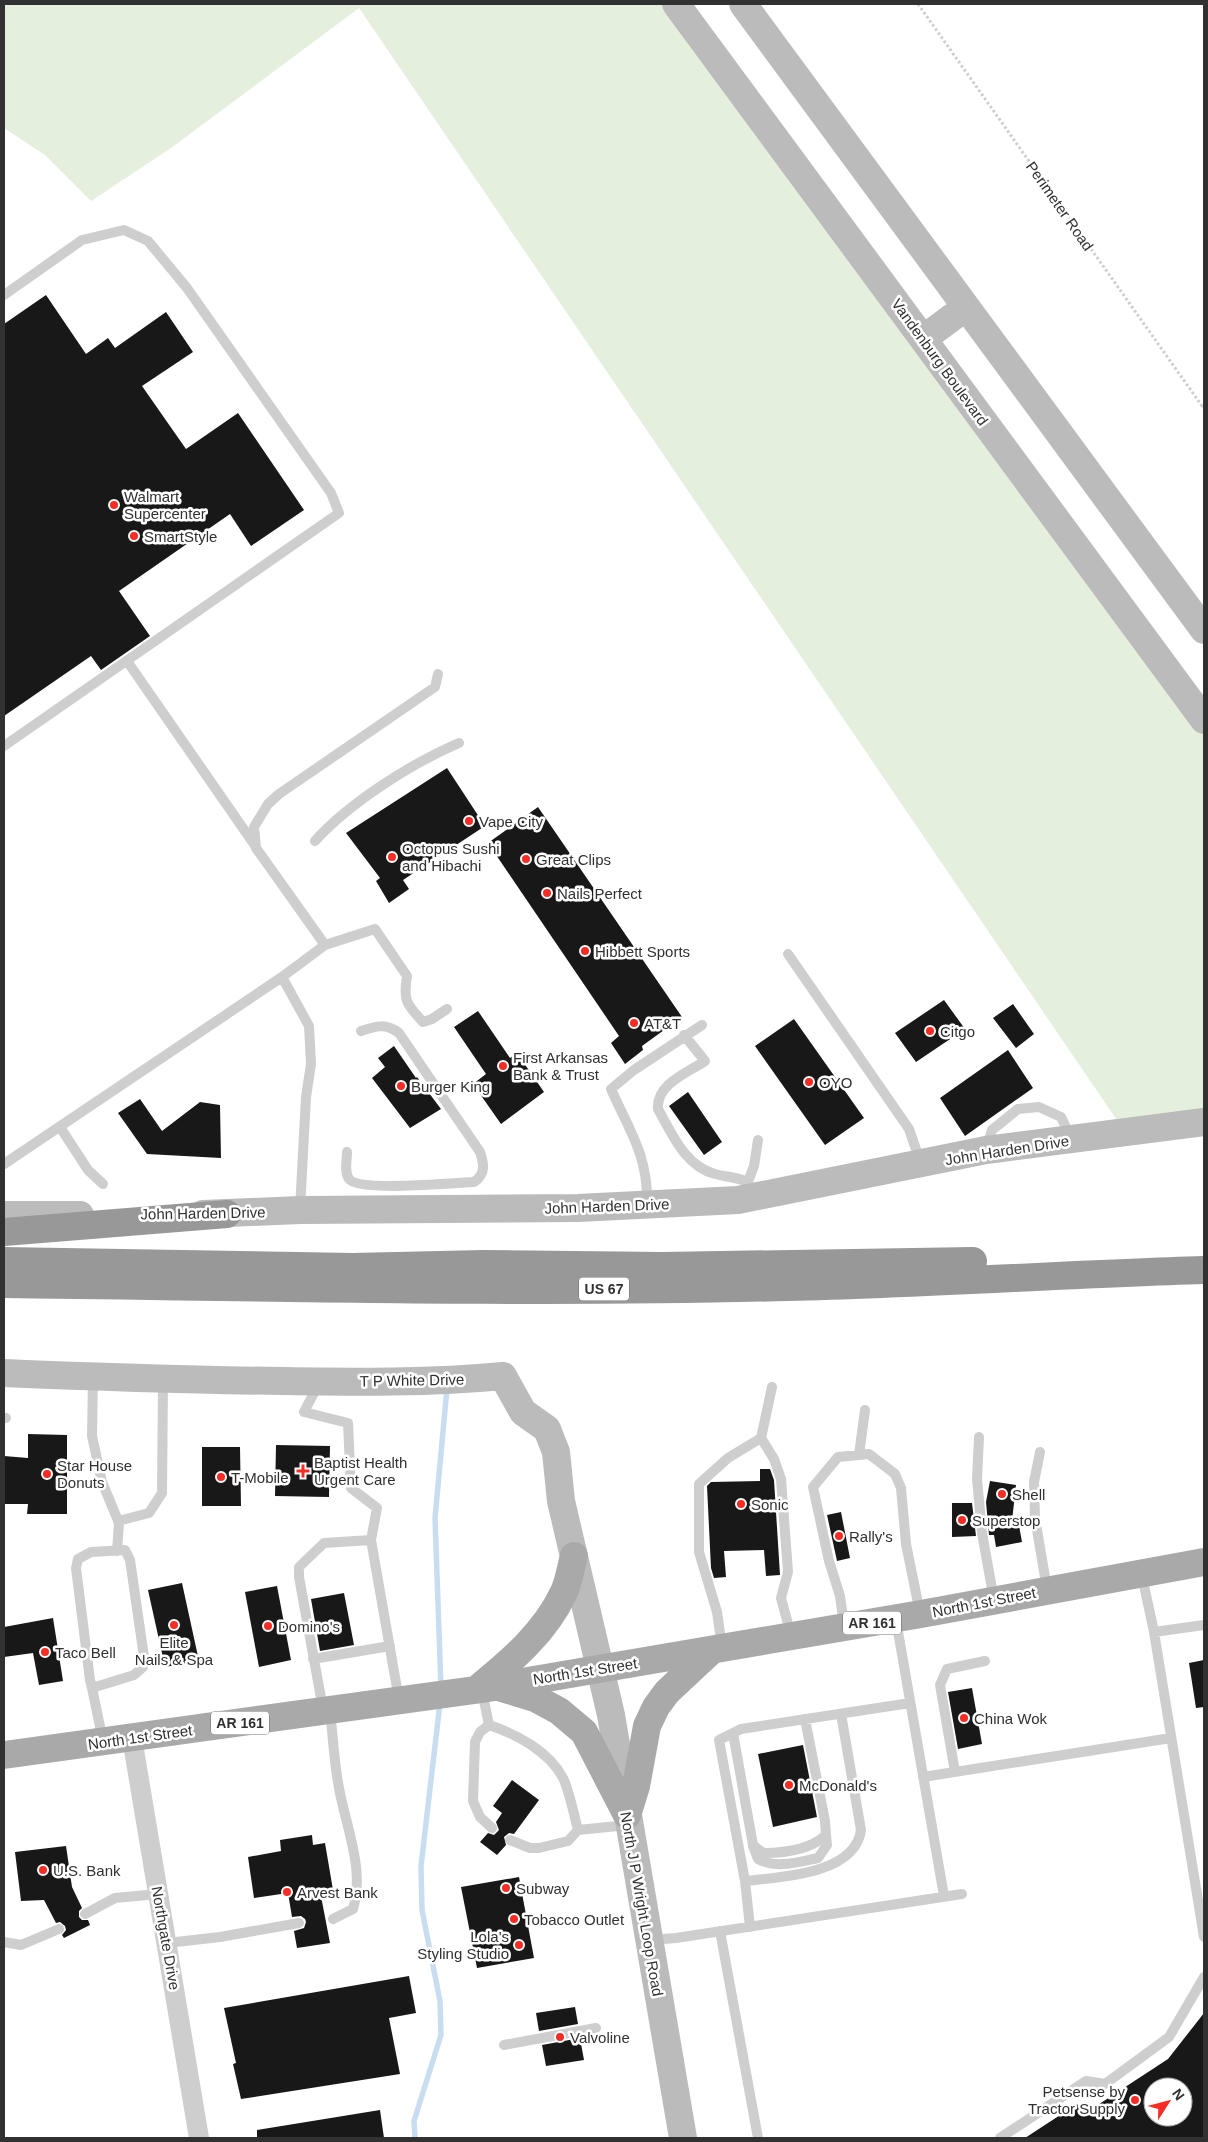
<svg xmlns="http://www.w3.org/2000/svg" width="1208" height="2142" font-family="Arial,sans-serif">
<rect width="100%" height="100%" fill="#fff"/>
<path fill="#e5efde" d="M4,4H676L1204,720V1122L1125,1132L359,8L171,148L91,201L45,155L4,128Z"/>
<g fill="none" stroke-linecap="round" stroke-linejoin="round">
<path stroke="#c9ddf0" stroke-width="5.5" d="M441,1688L435,1518L447,1388
M415,2138L414,2121L441,2035L440,2001L422,1910L421,1866L440,1703"/>
</g>
<path fill="#181818" fill-rule="evenodd" d="M46,295L86,354L108,338L115,348L166,312L193,352L142,386L186,449L238,413L304,510L251,546L230,514L119,591L150,636L101,670L91,656L4,716V324Z
M447,768L485,826L403,880L409,889L389,903L376,881L380,878L346,833Z
M538,807L682,1017L642,1046L643,1050L625,1064L611,1043L619,1036L488,843Z
M944,1000L965,1029L916,1062L895,1033Z
M1013,1004L1034,1034L1016,1048L993,1018Z
M478,1011L510,1058L517,1053L544,1092L501,1124L473,1084L486,1074L454,1027Z
M794,1019L864,1118L825,1145L755,1046Z
M394,1046L416,1078L417,1077L441,1109L410,1128L372,1078L385,1067L378,1058Z
M1008,1050L1033,1088L965,1136L940,1098Z
M688,1092L722,1142L704,1155L669,1106Z
M140,1099L162,1131L200,1102L220,1105L221,1158L147,1154L118,1113Z
M28,1434L67,1435V1514H27L28,1504H4V1456L28,1458Z
M276,1445L330,1446L329,1497L275,1496Z
M202,1447H240L241,1506H202Z
M760,1469H770L774,1480L780,1575L766,1576L764,1550L724,1551L726,1577L714,1578L711,1568L707,1486L711,1482L760,1481Z
M990,1481L1016,1485L1012,1521L1018,1520L1022,1542L996,1547L994,1535H989L986,1502Z
M952,1503H972L976,1536L952,1537Z
M841,1512L850,1558L837,1561L827,1515Z
M182,1583L199,1661L165,1667L148,1590Z
M277,1586L291,1660L259,1667L245,1592Z
M344,1593L354,1645L320,1651L311,1599Z
M53,1618L63,1681L39,1685L33,1653L4,1657V1627Z
M1204,1660V1707L1196,1708L1189,1663Z
M972,1688L982,1744L958,1749L948,1692Z
M803,1745L817,1817L773,1827L758,1754Z
M512,1780L539,1800L514,1834L509,1833L504,1837L506,1845L497,1855L480,1842L488,1833L494,1835L499,1830L496,1822L502,1813L493,1806Z
M312,1835L313,1845L325,1843L333,1890L320,1891L330,1943L297,1948L294,1931L304,1928L306,1922L305,1919L301,1916L292,1917L288,1893L254,1898L248,1857L281,1851L280,1840Z
M66,1846L72,1887L82,1908L79,1911V1917L82,1920H88L90,1925L64,1938L62,1935L66,1930L65,1926L60,1922L56,1923L44,1900L21,1901L15,1852Z
M519,1877L534,1958L477,1968L461,1887Z
M409,1976L416,2013L389,2018L400,2074L241,2099L233,2064L236,2063L224,2008Z
M575,2007L578,2024L539,2031L536,2013Z
M1204,2013V2138H1025L1077,2104L1084,2114L1168,2059ZM1153,2087H1183V2117H1153Z
M580,2038L584,2060L546,2066L542,2045Z
M380,2110L384,2138H257V2130Z"/>
<g fill="none" stroke-linecap="round" stroke-linejoin="round">
<path stroke="#cecece" stroke-width="3" stroke-dasharray="2.5 2.5" stroke-linecap="butt" d="M918,4L1202,406L1204,404"/>
<path stroke="#cecece" stroke-width="10" d="M4,295L82,240L124,230L148,241L187,288L331,493L339,513L4,746
M127,661L256,847
M315,841C349,803 412,763 459,743
M325,945L375,929L407,976C403,1000 406,1004 423,1022L432,1019L447,1009
M788,954L909,1129L920,1161
M282,977L309,1026L311,1064L306,1097L300,1209
M684,1035L705,1061C687,1073 656,1084 658,1109C672,1134 685,1166 715,1174C726,1177 737,1177 748,1182L753,1195
M60,1127L88,1170L103,1184
M987,1147L992,1130L1018,1109L1039,1107L1061,1117L1071,1138
M347,1152C347,1161 344,1172 349,1179C359,1192 454,1183 474,1182C486,1174 484,1164 480,1152L399,1033C386,1023 376,1026 361,1031
M4,1164L282,977L325,945L256,848L254,827L268,804L279,794L435,687L438,674
M746,1187L754,1166L758,1140
M647,1203C648,1155 629,1130 611,1089L634,1070L702,1025
M93,1377L92,1436L102,1482L119,1523L117,1551
M318,1385L304,1412L348,1423L351,1488L377,1508L371,1540L399,1700
M772,1387L761,1438L774,1459L781,1479L788,1572L781,1598L791,1635
M4,1418H6
M979,1437L977,1479L982,1533L994,1600
M1040,1452L1034,1482L1035,1518L1047,1589
M859,1455L865,1410
M118,1521L149,1513L162,1493L163,1380
M1142,1576L1154,1632L1204,1937
M896,1620L944,1896
M844,1625L840,1596L829,1561L813,1487L838,1457L869,1454L895,1474L901,1488L906,1544L920,1613
M1154,1632L1204,1625
M722,1647L717,1612L699,1552V1484L728,1458L761,1438
M313,1659L390,1646
M92,1688L134,1675L143,1667L144,1657L130,1560L125,1550L91,1552L78,1559L76,1568L90,1680L92,1688L103,1741
M482,1691L489,1725
M323,1709L299,1577V1567L324,1543L371,1540
M330,1711C333,1736 334,1763 339,1788C346,1827 365,1870 353,1909L333,1919
M489,1725C516,1734 549,1751 563,1778C569,1790 574,1815 578,1830L628,1825
M489,1725L480,1732L475,1742L473,1801L480,1817L492,1828
M733,1733L753,1845L763,1853C785,1853 810,1850 826,1835L825,1821L805,1719
M955,1772L940,1685L947,1669L985,1661
M923,1777L1171,1738
M510,1840L530,1848H539L568,1841L578,1830
M753,1846L758,1859C777,1869 798,1862 818,1858L827,1845L826,1835
M745,1881C779,1877 855,1875 861,1830L841,1714
M85,1914L115,1898L158,1894
M750,1927L745,1881L719,1740L741,1729L910,1703
M720,1931L758,2138
M649,1940L676,1938L962,1894
M4,1942L21,1945L59,1929
M167,1943L220,1937L299,1923
M504,2045L596,2028
M1000,2138L1086,2081L1105,2084L1169,2037L1204,1977"/>
<path stroke="#cecece" stroke-width="20" d="M132,1738L199,2138"/>
<path stroke="#bbb" stroke-width="28" d="M676,4L1204,720
M743,4L1204,630
M923,339L966,307
M203,1214L300,1210L578,1208L738,1200L986,1150L1204,1122
M4,1215H80
M4,1373C97,1377 190,1380 284,1381C357,1382 430,1383 503,1376L523,1412L547,1429L556,1452L561,1501L611,1715L683,2138"/>
<path stroke="#a9a9a9" stroke-width="28" d="M502,1688L535,1698L559,1711L584,1732L627,1815
M477,1689C511,1661 545,1633 564,1592C569,1581 571,1567 574,1556
M4,1755L482,1689L921,1614L1204,1562
M627,1815L636,1786L647,1726L656,1707L667,1692L712,1650"/>
<path stroke="#989898" stroke-width="28" d="M4,1232L227,1214
M4,1261L353,1267L483,1264L662,1266L973,1261
M4,1284C265,1287 527,1294 788,1287C927,1284 1066,1274 1204,1270"/>
</g>
<g fill="#f72c24" stroke="#fff" stroke-width="2">
<circle cx="114" cy="505" r="5"/>
<circle cx="134" cy="536" r="5"/>
<circle cx="469" cy="821" r="5"/>
<circle cx="392" cy="857" r="5"/>
<circle cx="526" cy="859" r="5"/>
<circle cx="547" cy="893" r="5"/>
<circle cx="585" cy="951" r="5"/>
<circle cx="634" cy="1023" r="5"/>
<circle cx="930" cy="1031" r="5"/>
<circle cx="503" cy="1066" r="5"/>
<circle cx="809" cy="1082" r="5"/>
<circle cx="401" cy="1086" r="5"/>
<path d="M300.5 1463.5h5v5h5v5h-5v5h-5v-5h-5v-5h5z"/>
<circle cx="47" cy="1474" r="5"/>
<circle cx="221" cy="1477" r="5"/>
<circle cx="1002" cy="1494" r="5"/>
<circle cx="741" cy="1504" r="5"/>
<circle cx="962" cy="1520" r="5"/>
<circle cx="839" cy="1536" r="5"/>
<circle cx="174" cy="1625" r="5"/>
<circle cx="268" cy="1626" r="5"/>
<circle cx="45" cy="1652" r="5"/>
<circle cx="964" cy="1718" r="5"/>
<circle cx="789" cy="1785" r="5"/>
<circle cx="43" cy="1870" r="5"/>
<circle cx="506" cy="1888" r="5"/>
<circle cx="287" cy="1892" r="5"/>
<circle cx="514" cy="1919" r="5"/>
<circle cx="519" cy="1945" r="5"/>
<circle cx="560" cy="2037" r="5"/>
<circle cx="1135" cy="2100" r="5"/>
</g>
<g text-anchor="middle" dominant-baseline="central" stroke-width="5" stroke-linejoin="round" paint-order="stroke">
<g fill="#fff" stroke="#6f6f6f" stroke-width="1">
<rect x="579" y="1277.5" width="50" height="23" rx="4"/>
<rect x="843" y="1611.5" width="58" height="23" rx="4"/>
<rect x="211" y="1711.5" width="58" height="23" rx="4"/>
</g>
<g font-size="14" font-weight="bold" fill="#313131">
<text x="604" y="1289">US 67</text>
<text x="872" y="1623">AR 161</text>
<text x="240" y="1723">AR 161</text>
</g>
<g font-size="15" fill="#313131" stroke="#fff">
<text transform="translate(1060 206) rotate(55)">Perimeter Road</text>
<text transform="translate(940 362) rotate(54)">Vandenburg Boulevard</text>
<text transform="translate(1007 1150) rotate(-9)">John Harden Drive</text>
<text transform="translate(607 1206) rotate(-2)">John Harden Drive</text>
<text transform="translate(203 1213) rotate(-1)">John Harden Drive</text>
<text transform="translate(412 1380) rotate(-1)">T P White Drive</text>
<text transform="translate(984 1602) rotate(-11)">North 1st Street</text>
<text transform="translate(585 1671) rotate(-9)">North 1st Street</text>
<text transform="translate(140 1737) rotate(-8)">North 1st Street</text>
<text transform="translate(642 1904) rotate(80)">North J P Wright Loop Road</text>
<text transform="translate(166 1938) rotate(80)">Northgate Drive</text>
</g>
<g font-size="15" fill="#313131" stroke="#fff" text-anchor="start">
<text x="124" y="496">Walmart<tspan x="124" dy="17">Supercenter</tspan></text>
<text x="144" y="536">SmartStyle</text>
<text x="479" y="821">Vape City</text>
<text x="402" y="848">Octopus Sushi<tspan x="402" dy="17">and Hibachi</tspan></text>
<text x="536" y="859">Great Clips</text>
<text x="557" y="893">Nails Perfect</text>
<text x="595" y="951">Hibbett Sports</text>
<text x="644" y="1023">AT&amp;T</text>
<text x="940" y="1031">Citgo</text>
<text x="513" y="1057">First Arkansas<tspan x="513" dy="17">Bank &amp; Trust</tspan></text>
<text x="819" y="1082">OYO</text>
<text x="411" y="1086">Burger King</text>
<text x="314" y="1462">Baptist Health<tspan x="314" dy="17">Urgent Care</tspan></text>
<text x="57" y="1465">Star House<tspan x="57" dy="17">Donuts</tspan></text>
<text x="231" y="1477">T-Mobile</text>
<text x="1012" y="1494">Shell</text>
<text x="751" y="1504">Sonic</text>
<text x="972" y="1520">Superstop</text>
<text x="849" y="1536">Rally's</text>
<text x="278" y="1626">Domino's</text>
<text x="174" y="1642" text-anchor="middle">Elite<tspan x="174" dy="17">Nails &amp; Spa</tspan></text>
<text x="55" y="1652">Taco Bell</text>
<text x="974" y="1718">China Wok</text>
<text x="799" y="1785">McDonald's</text>
<text x="53" y="1870">U.S. Bank</text>
<text x="516" y="1888">Subway</text>
<text x="297" y="1892">Arvest Bank</text>
<text x="524" y="1919">Tobacco Outlet</text>
<text x="509" y="1936" text-anchor="end">Lola's<tspan x="509" dy="17">Styling Studio</tspan></text>
<text x="570" y="2037">Valvoline</text>
<text x="1125" y="2091" text-anchor="end">Petsense by<tspan x="1125" dy="17">Tractor Supply</tspan></text>
</g>
</g>
<rect width="1208" height="2142" fill="none" stroke="#313131" stroke-width="10"/>
<g transform="translate(1168 2102) rotate(54)"><circle r="24" fill="#ffffff" stroke="#adadad"/>
<path d="M0-4L9 19L0 12L-9 19Z" fill="#f72c24"/>
<text y="-8" font-size="14" font-weight="bold" text-anchor="middle" fill="#313131">N</text>
</g>
</svg>
